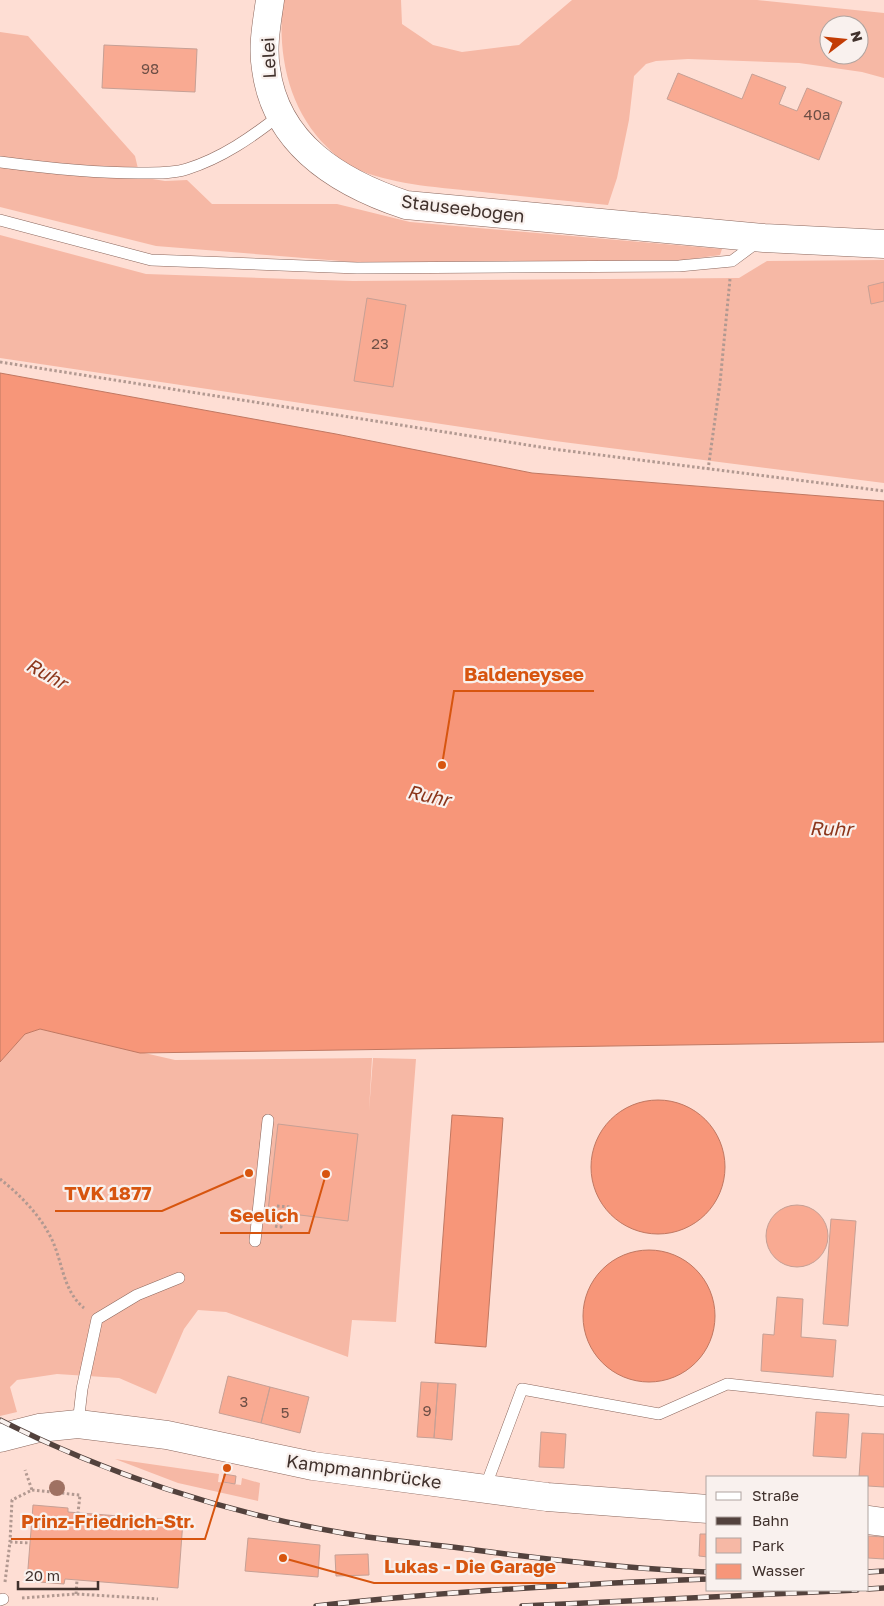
<svg xmlns="http://www.w3.org/2000/svg" width="884" height="1606" font-family="'Golos Text',sans-serif">
<rect width="100%" height="100%" fill="#feded4"/>
<path fill="#f6b8a5" fill-rule="evenodd" d="M283,0H401L402,24L433,45L462,52L519,45L572,0H757L884,13V78L862,72L799,63L688,59L656,61L646,64L634,76L629,120L617,178L608,205C563,201 518,196 473,191C433,187 390,184 354,168C344,164 334,154 327,147C288,109 277,53 283,0ZM829,25H859V55H829Z
M0,32L28,36L135,156L140,177L165,181L187,180L212,204H337L410,222L722,249L720,255L677,261L353,262L156,246L0,207Z
M0,235L146,274L353,281L739,278L767,261L884,260V483L555,441L0,358Z
M40,1029L175,1060L372,1058L369,1111L373,1058L416,1059L396,1322L352,1320L348,1357L226,1312L198,1310L184,1329L156,1394L119,1378L57,1374L17,1380L10,1387L17,1412L0,1416V1062L25,1034Z
M115,1459L219,1474L218,1482L241,1485L242,1478L260,1483L258,1501L178,1483Z"/>
<path fill="#f79679" stroke="#c07862" d="M0,373L336,434L532,473L884,501V1042L140,1053L40,1029L25,1034L0,1062Z
M591 1167a67 67 0 1 1 134 0a67 67 0 1 1-134 0Z
M452,1115L503,1118L486,1347L435,1343Z
M583 1316a66 66 0 1 1 132 0a66 66 0 1 1-132 0Z"/>
<path fill="#f9aa92" stroke="#c6a095" d="M104,45L197,49L195,92L102,88Z
M678,73L742,99L752,74L786,87L779,104L797,111L807,88L842,102L819,160L667,99Z
M884,282V301L871,304L868,286Z
M367,298L406,305L393,387L354,381Z
M278,1124L358,1134L348,1221L268,1211Z
M766 1236a31 31 0 1 1 62 0a31 31 0 1 1-62 0Z
M831,1219L856,1221L848,1326L823,1324Z
M777,1297L803,1299L801,1337L836,1340L833,1377L761,1371L763,1334L774,1335Z
M228,1376L270,1387L261,1423L219,1413Z
M421,1382L438,1383L434,1438L417,1437Z
M438,1383L456,1384L452,1440L434,1438Z
M270,1387L309,1397L300,1433L261,1423Z
M816,1412L849,1414L846,1458L813,1456Z
M541,1432L566,1434L564,1468L539,1467Z
M862,1433L884,1434V1487L868,1486V1477H859Z
M224,1474L236,1476L235,1484L223,1482Z
M33,1505L68,1508V1512L183,1521L178,1588L65,1579L64,1584L27,1581Z
M700,1534H708V1557L699,1556Z
M868,1536L884,1537V1559L868,1558Z
M248,1538L320,1545L318,1577L245,1571Z
M368,1554L369,1575L336,1576L335,1555Z"/>
<g fill="none" stroke-linecap="round" stroke-linejoin="round">
<defs>
<path id="service" d="M0,162C46,168 92,173 138,173C154,173 171,174 187,169C222,158 252,137 280,115
M0,220L151,260L357,268L679,266L732,261L759,241
M255,1241L268,1120
M78,1424L82,1389L97,1319L137,1295L179,1278
M485,1488L522,1389L659,1414L727,1384L884,1401
M0,1600L3,1599"/>
<path id="tertiary" d="M270,0C267,22 262,46 266,69C276,145 339,183 406,205L764,238L884,244
M0,1438L39,1428L78,1424L167,1435L313,1466L547,1497L708,1509
M868,1520L884,1522"/>
</defs>
<use href="#service" stroke="#8b675d" stroke-width="12"/>
<use href="#tertiary" stroke="#8b675d" stroke-width="29"/>
<path stroke="#b29991" stroke-width="3" stroke-dasharray="2.5 2.5" stroke-linecap="butt" d="M0,362L553,449L884,491
M708,470L720,383L730,279
M0,1179C18,1193 38,1213 49,1234C63,1258 61,1289 84,1308
M277,1206L290,1207
M275,1226L281,1227L283,1213
M32,1490L80,1495L78,1513
M10,1542L30,1543
M5,1582L10,1542L12,1500L32,1490L25,1470
M76,1594L77,1580
M22,1598L76,1594L158,1599"/>
<use href="#service" stroke="#fff" stroke-width="11"/>
<use href="#tertiary" stroke="#fff" stroke-width="28"/>
<defs>
<path id="rail" d="M0,1420C106,1474 226,1513 343,1533C387,1541 431,1544 475,1550C552,1560 629,1569 708,1572
M868,1572L884,1571
M868,1589L884,1588
M316,1606C447,1591 577,1584 708,1579
M522,1606L857,1590"/>
</defs>
<use href="#rail" stroke="#53423d" stroke-width="5.5"/>
<use href="#rail" stroke="#f9f1ee" stroke-width="4" stroke-dasharray="11" stroke-linecap="butt"/>
</g>
<circle fill="#9f7162" cx="57" cy="1488" r="8"/>
<g text-anchor="middle" dominant-baseline="central" stroke-width="4.5" stroke-linejoin="round" paint-order="stroke">
<g font-size="15" fill="#6e4f46">
<text x="150" y="68">98</text>
<text x="817" y="114">40a</text>
<text x="380" y="343">23</text>
<text x="244" y="1401">3</text>
<text x="427" y="1410">9</text>
<text x="285" y="1412">5</text>
</g>
<g font-size="18" fill="#40312c" stroke="#f9f1ee">
<text transform="translate(268 58) rotate(-93)">Lelei</text>
<text transform="translate(463 208) rotate(7)">Stauseebogen</text>
<text transform="translate(364 1471) rotate(8)">Kampmannbrücke</text>
</g>
<g font-size="19" font-style="italic" fill="#8c361b" stroke="#f9f1ee">
<text transform="translate(47 673) rotate(29)">Ruhr</text>
<text transform="translate(429 795) rotate(12)">Ruhr</text>
<text transform="translate(831 828) rotate(1)">Ruhr</text>
</g>
</g>
<path fill="none" stroke="#d7550f" stroke-width="2" d="M442 765L454 691H594M249 1173L162 1211H55M326 1174L309 1233H220M227 1468L205 1539H11M283 1558L374 1583H566"/>
<g fill="#d7550f" stroke="#f9f1ee" stroke-width="2">
<circle cx="442" cy="765" r="5"/>
<circle cx="249" cy="1173" r="5"/>
<circle cx="326" cy="1174" r="5"/>
<circle cx="227" cy="1468" r="5"/>
<circle cx="283" cy="1558" r="5"/>
</g>
<g font-size="19" text-anchor="middle" font-weight="bold" fill="#d7550f" stroke="#f9f1ee" stroke-width="4.5" stroke-linejoin="round" paint-order="stroke">
<text x="524" y="681">Baldeneysee</text>
<text x="108" y="1200">TVK 1877</text>
<text x="264" y="1222">Seelich</text>
<text x="108" y="1528">Prinz-Friedrich-Str.</text>
<text x="470" y="1573">Lukas - Die Garage</text>
</g>
<rect x="706" y="1476" width="162" height="115" fill="#f9f1ee" stroke="#afa4a0"/>
<rect x="716" y="1492" width="25" height="8" fill="#ffffff" stroke="#afa4a0"/>
<text x="752" y="1501" font-size="15" fill="#40312c">Straße</text>
<rect x="716" y="1517" width="25" height="8" fill="#53423d" stroke="#afa4a0"/>
<text x="752" y="1526" font-size="15" fill="#40312c">Bahn</text>
<rect x="716" y="1538" width="25" height="15" fill="#f6b8a5" stroke="#afa4a0"/>
<text x="752" y="1551" font-size="15" fill="#40312c">Park</text>
<rect x="716" y="1564" width="25" height="15" fill="#f79679" stroke="#afa4a0"/>
<text x="752" y="1576" font-size="15" fill="#40312c">Wasser</text>
<g transform="translate(844 40) rotate(74)"><circle r="24" fill="#f9f1ee" stroke="#afa4a0"/>
<path d="M0-4L9 19L0 12L-9 19Z" fill="#c33c04"/>
<text y="-8" font-size="14" font-weight="bold" text-anchor="middle" fill="#40312c">N</text>
</g>
<path d="M18 1581v8h80v-8" fill="none" stroke="#40312c" stroke-width="2.5"/>
<text x="25" y="1581" font-size="15" fill="#40312c" stroke="#f9f1ee" stroke-width="4" paint-order="stroke">20 m</text>
</svg>
